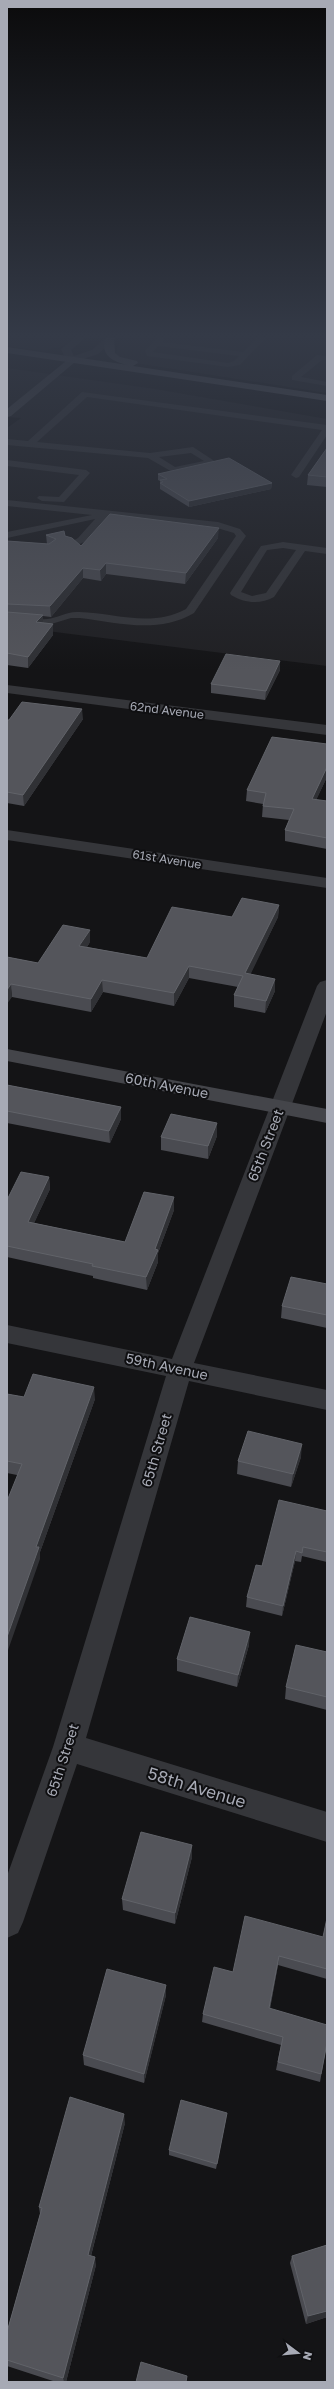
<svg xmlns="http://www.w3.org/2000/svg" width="334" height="2389" font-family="'Golos Text',sans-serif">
<rect width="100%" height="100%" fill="#141416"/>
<path fill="#202023" d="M7,337H75L63,346L43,351L7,346Z
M124,337H327V393L135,363L116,355L117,347Z
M7,368L155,389L327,419V666L7,626V428L21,418L7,417Z"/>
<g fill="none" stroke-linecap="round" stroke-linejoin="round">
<path fill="#35363a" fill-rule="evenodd" d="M158,337H166L162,342L243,352L258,337H266L240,365L228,367L147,356L145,351ZM158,346L239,356L234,361L228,363L153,352Z
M317,355L327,356V360H322L301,377L327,382V386L292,380V376Z
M82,392L327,425V435L299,477L296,478L291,475L322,430L87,397L37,442L150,453L193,447L216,462L174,473L148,458L7,445V439L28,441ZM191,453L204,461L175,467L159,457Z
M7,460L86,470L90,473L64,502L42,501L37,498L39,496L59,497L79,475L7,466Z
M7,500L218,522L240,529L246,536L194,613C158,634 119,623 80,618H71L48,625L7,622V616C20,617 34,620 47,619C58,618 67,611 79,612C116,613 151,628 186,609L236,536L234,533L217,528L109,516L84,542L71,548L66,545L78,538L95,519L7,538V532L92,515L7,506Z
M283,542L327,548V554L305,551L274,597C260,605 244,603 231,595L230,593L261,546ZM283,548L296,550L266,593L252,596L241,592L267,550Z"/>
<path fill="#35363a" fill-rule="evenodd" d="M75,337H86L71,350L74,356L92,350L106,337H117L98,354L71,363L67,362L61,349Z
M7,685L327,725V735L7,693Z
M7,830L327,878V888L7,840Z
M327,980V1011L194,1363L327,1390V1410L189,1381L86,1738L327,1812V1842L77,1764L23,1922L18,1933L7,1938V1876L53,1747L166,1376L7,1343V1325L172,1359L317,986L320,982Z"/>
<path fill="#44454a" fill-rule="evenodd" d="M71,357L75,358V362L11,416L7,417V409Z
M7,1049L327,1109V1123L7,1061Z"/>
<path fill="#525359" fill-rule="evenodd" d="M106,337H114L115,353L120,357L137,361L138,363L133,366L327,395V401L7,353V347L128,365C113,362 99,355 106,337Z"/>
</g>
<path fill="#4a4b51" d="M327,448V487L307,485L308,475Z
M158,474L272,483L271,489L189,507L160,489V481L158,480Z
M46,535L65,536L81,546L218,538L185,584L106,574L101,581L83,578L51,617L43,616V623L53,624V635L28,668L7,665V541L47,544Z
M280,670L265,700L211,693V684Z
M83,719L24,806L7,803V720Z
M327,744V777L316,800L327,801V849L285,841V830L289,820L262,817L263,804L246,801L247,790Z
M279,905L278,917L250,974L275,991L265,1013L234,1007V995L238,987L189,978L174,1006L103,992L91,1012L12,997L7,957L38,963L90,942L87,947L147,958L232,917Z
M7,1085L121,1107V1119L110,1143L7,1123Z
M217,1136L208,1159L161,1150V1137Z
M49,1177L50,1189L34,1223L125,1242L174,1197V1210L158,1253V1262L147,1290L93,1278V1276L7,1257V1200Z
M327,1284V1328L281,1318L282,1306Z
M7,1394L24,1397L95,1399L40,1552V1559L17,1475L7,1473Z
M301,1457L291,1487L237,1474L238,1461Z
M327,1511V1562L302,1556L301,1562L295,1561L282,1616L246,1607L247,1597L262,1566Z
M249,1645L237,1687L177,1671V1659Z
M327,1652V1710L285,1699L286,1687Z
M192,1857L175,1924L123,1910L122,1899Z
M327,1918V1979L278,1965L270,2009L327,2043L320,2082L276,2070L281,2045L202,2022L203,2014L233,1972L323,1937Z
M166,1985V1995L144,2083L84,2065L83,2055Z
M226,2118L216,2169L169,2155V2150Z
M125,2123L91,2256L96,2265L66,2382H56L7,2366V2332L40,2214L39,2207Z
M327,2245V2317L306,2324L290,2263L292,2256Z"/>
<path fill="#303135" d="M272,483L271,489L189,507V501Z
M219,528L218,538L185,584L186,573Z
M106,563V574L101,581L100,570Z
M83,568V578L51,617L50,606Z
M43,615V626L36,622Z
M53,624V635L28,668V657Z
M280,661V670L265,700L266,691Z
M82,709L83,719L24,806L23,795Z
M327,767V777L311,811L312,799Z
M279,905L278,917L245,986V973Z
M90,930V942L80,958L79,946Z
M189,966V978L174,1006V993Z
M275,979V991L265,1013L266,1001Z
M102,980L103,992L91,1012V999Z
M11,984L12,997L7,1004V990Z
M121,1107V1119L110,1143L109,1131Z
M217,1123V1136L208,1159V1146Z
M49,1177L50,1189L29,1234L28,1222Z
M174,1197V1210L158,1253V1262L147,1290L146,1277L155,1249Z
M94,1387L95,1399L40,1552V1559L7,1653V1637L36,1547Z
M302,1444L301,1457L291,1487L293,1474Z
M296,1551L295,1561L282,1616L283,1606Z
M250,1632L249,1645L237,1687L238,1675Z
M192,1845V1857L175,1924V1913Z
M279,1956L278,1965L268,2017L269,2008Z
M166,1985V1995L144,2083V2074Z
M124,2114L125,2123L89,2263L88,2255Z
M95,2257L96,2265L66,2382H64L63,2378Z
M327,2311V2317L306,2324L308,2316Z"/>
<path fill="#54555b" stroke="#616369" d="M327,448V477L308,475Z
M229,458L272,483L189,501L160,483L163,482L160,480L167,479L158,474Z
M110,514L219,528L186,573L106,563L100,570L83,568L50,606L7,604V541L49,544L56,539L46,535L64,531L65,536L72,538L81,546Z
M7,612L43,615L36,622L53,624L28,657L7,653Z
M226,654L280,661L266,691L211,684Z
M22,702L82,709L23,795L7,792V720H9Z
M272,737L327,744V767L312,799L327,801V838L285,830L294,809L263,806L266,793L247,790Z
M242,898L279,905L245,973L275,979L266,1001L234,995L243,976L189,966L174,993L102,980L91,999L11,984L7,990V957L38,963L63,925L90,930L79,946L147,958L172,907L232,917Z
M7,1085L121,1107L109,1131L7,1111Z
M171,1114L217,1123L208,1146L161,1137Z
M21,1172L49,1177L28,1222L125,1242L144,1192L174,1197L155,1249L158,1250L146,1277L92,1266L93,1264L7,1246V1200Z
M291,1277L327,1284V1315L282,1306Z
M33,1374L94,1387L36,1547H39L7,1637V1501L22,1464L7,1461V1394L24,1397Z
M248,1431L302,1444L293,1474L238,1461Z
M279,1500L327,1511V1552L303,1547L302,1553L296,1551L283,1606L247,1597L256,1565L262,1566Z
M190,1617L250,1632L238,1675L177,1659Z
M296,1645L327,1652V1697L286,1687Z
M141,1832L192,1845L175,1913L122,1899Z
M245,1916L323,1937L327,1918V1969L279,1956L269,2008L327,2025V2043L321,2074L278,2062L283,2037L203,2014L214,1967L233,1972Z
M107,1969L166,1985L144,2074L83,2055Z
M70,2097L124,2114L88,2255L95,2257L63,2378L7,2360V2332L42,2208L39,2207Z
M181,2100L227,2113L217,2164L169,2150Z
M327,2245V2311L308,2316L292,2256Z
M141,2362L187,2376L186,2382H136Z"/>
<linearGradient id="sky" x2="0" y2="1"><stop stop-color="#0b0b0c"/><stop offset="0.5" stop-color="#343a47"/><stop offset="1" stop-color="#343a47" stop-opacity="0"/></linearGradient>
<rect width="334" height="671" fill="url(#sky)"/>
<g text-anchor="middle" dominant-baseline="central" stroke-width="4" stroke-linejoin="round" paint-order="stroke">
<g font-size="12" fill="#a7aab5" stroke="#0f0f11">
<text transform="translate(167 710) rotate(7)">62nd Avenue</text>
<text transform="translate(167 859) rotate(9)">61st Avenue</text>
</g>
<g font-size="14" fill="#a7aab5" stroke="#0f0f11">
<text transform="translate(167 1085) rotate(11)">60th Avenue</text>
<text transform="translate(265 1145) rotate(-69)">65th Street</text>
<text transform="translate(167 1366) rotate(12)">59th Avenue</text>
<text transform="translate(156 1450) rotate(-74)">65th Street</text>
<text transform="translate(62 1760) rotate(-72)">65th Street</text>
</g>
<g font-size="17" fill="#a7aab5" stroke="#0f0f11">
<text transform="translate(197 1787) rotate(17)">58th Avenue</text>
</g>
</g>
<rect width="334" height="2389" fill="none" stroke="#a7aab5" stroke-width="16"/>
<g transform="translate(298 2353) rotate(106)" stroke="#0f0f11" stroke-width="3" paint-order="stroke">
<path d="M0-3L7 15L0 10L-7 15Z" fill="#a7aab5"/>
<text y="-6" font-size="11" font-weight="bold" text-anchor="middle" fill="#a7aab5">N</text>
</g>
</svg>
